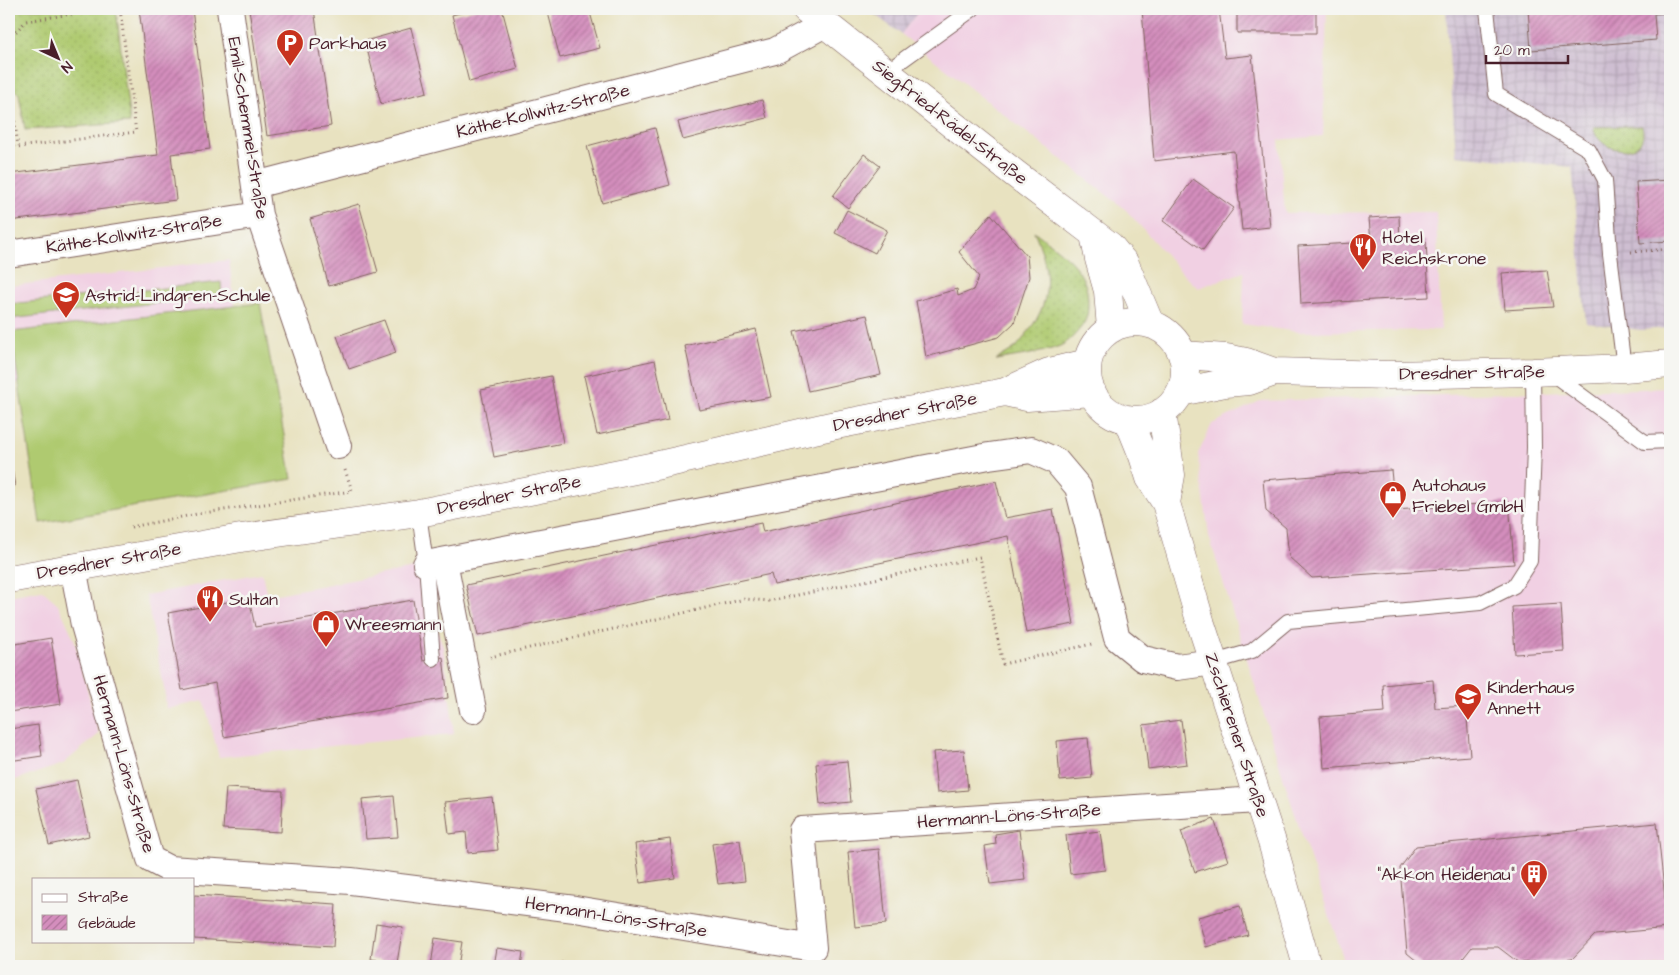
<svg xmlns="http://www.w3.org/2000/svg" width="1679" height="975" font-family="'Architects Daughter',sans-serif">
<defs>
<pattern id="industrial-grid" width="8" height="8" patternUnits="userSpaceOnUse" patternTransform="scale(1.25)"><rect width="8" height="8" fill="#cebed1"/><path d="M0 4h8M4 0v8" fill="none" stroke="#b2a3b4"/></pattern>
<pattern id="grass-dots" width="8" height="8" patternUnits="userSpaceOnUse" patternTransform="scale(1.25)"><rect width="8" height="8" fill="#afca70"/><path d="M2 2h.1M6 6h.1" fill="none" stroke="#98ad61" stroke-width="1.8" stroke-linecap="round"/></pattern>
<pattern id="building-hatch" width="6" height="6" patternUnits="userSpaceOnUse" patternTransform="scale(1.25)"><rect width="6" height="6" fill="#d48ebd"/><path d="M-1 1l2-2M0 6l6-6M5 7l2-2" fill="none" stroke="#ae739a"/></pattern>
</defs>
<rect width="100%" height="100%" fill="#f6f6f2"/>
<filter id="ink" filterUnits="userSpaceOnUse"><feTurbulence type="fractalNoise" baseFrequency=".02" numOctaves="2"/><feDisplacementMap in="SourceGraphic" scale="10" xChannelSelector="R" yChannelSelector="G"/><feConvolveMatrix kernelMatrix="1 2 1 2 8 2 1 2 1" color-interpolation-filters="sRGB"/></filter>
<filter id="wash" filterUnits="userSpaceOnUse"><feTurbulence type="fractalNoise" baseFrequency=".0096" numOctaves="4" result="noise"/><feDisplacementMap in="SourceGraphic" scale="20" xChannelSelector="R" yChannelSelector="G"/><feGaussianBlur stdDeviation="1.12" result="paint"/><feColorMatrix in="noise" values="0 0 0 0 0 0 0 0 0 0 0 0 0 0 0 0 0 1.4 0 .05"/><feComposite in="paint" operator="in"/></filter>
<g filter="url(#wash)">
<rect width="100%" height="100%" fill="#e8e2c0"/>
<path fill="#f1d0e3" d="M920,9H1327L1323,136L1279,140L1285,213L1436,212L1441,330L1299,332L1242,324L1244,272L1198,288L1183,274L1126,210L901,34Z
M229,260L235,307L11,332L19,382L9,387V286Z
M1670,388V966H1346L1289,796L1209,536L1198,454L1212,424L1260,401Z
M414,568L443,646L454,734L219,757L204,701L166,709L165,693L146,595L262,573L267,596Z
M42,590L58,604L74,639L99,734L63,764L9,782V596Z"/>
<path fill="url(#industrial-grid)" d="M867,9H920L901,34Z
M1446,9H1670V328L1641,330L1586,323L1572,167L1456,155Z"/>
<path fill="url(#grass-dots)" stroke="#7c744e" d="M9,9H116L130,123L25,130L19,94L9,83Z
M1642,126C1651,158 1599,157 1593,127Z
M1034,231C1060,252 1089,268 1088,304C1088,313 1087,319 1082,326C1076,334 1069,342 1060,346C1040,354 1017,356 996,360C1003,355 1010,352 1016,347C1021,342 1026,335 1030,329C1054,297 1049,266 1034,231Z"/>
<path fill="#afca70" stroke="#7c744e" d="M221,282L222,296L9,319V304Z
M260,303L292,479L40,523L11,332Z"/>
<g id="blocks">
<path fill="url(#building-hatch)" d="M139,9H192L210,149L171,154L176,200L9,221V174L158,155Z
M249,9H314L331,126L267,136Z
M476,9H502L518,69L469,82L452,15Z
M547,9H589L600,48L560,58Z
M1142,9H1219L1225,58L1252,55L1270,227L1242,230L1234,151L1154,161Z
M1237,9H1316V33H1237Z
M1528,9H1670V13L1654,14L1656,40L1531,50Z
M411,28L427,92L381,104L365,41Z
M762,100L767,118L683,140L678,122Z
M655,128L670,185L602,203L587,146Z
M864,154L880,166L848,208L833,196Z
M1193,179L1234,208L1203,250L1163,221Z
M1670,180V241L1640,243L1636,182Z
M359,204L378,272L329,286L310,219Z
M847,210L887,230L875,253L835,233Z
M991,214L1027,256L1029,277L1014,323L999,337L926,357L916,301L957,289L958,296L973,290L979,277L959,252Z
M1399,216L1400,242L1426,241L1429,297L1301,304L1298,246L1371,242L1369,218Z
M1547,270L1553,307L1505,310L1502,273Z
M867,315L881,375L808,391L794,331Z
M384,320L396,353L349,369L337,336Z
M756,329L771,397L699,410L685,346Z
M655,360L668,420L597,435L584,376Z
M551,376L563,443L494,457L481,390Z
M9,452L15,486L9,487Z
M1391,470L1395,510L1509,502L1514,564L1312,578L1289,557L1286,528L1266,511L1263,480Z
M996,481L1005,518L1053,509L1074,624L1026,633L1008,536L774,585L771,574L478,636L466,585L761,523L763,532Z
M249,598L255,627L413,600L423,661L443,657L448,698L224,737L215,683L182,690L168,613Z
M1561,604L1564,651L1515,654L1512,607Z
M51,638L61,704L9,712V645Z
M1433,680L1435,708L1466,706L1470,756L1324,768L1320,717L1385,712L1383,685Z
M1181,720L1187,764L1148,769L1143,725Z
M38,725L42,756L9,761V729Z
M1088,738L1092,778L1060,781L1057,741Z
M964,750L968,790L937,793L933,752Z
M847,761L851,802L820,805L816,764Z
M77,780L89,836L49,845L36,789Z
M226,788L283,791L281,832L223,829Z
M394,796L398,837L366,839L362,799Z
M492,797L498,850L468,853L466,832L449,834L445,802Z
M1214,819L1228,861L1195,872L1181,831Z
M1657,823L1668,928L1595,935L1572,959L1519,963L1498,947H1472L1457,966H1423L1407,953L1400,868L1416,846Z
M1019,830L1025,880L990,884L985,846L996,844L995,834Z
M1100,831L1105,870L1070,874L1066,835Z
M670,839L675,878L640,883L635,844Z
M740,840L745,881L718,884L712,844Z
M879,849L886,924L855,927L848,852Z
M194,895L336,904L333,947L194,939Z
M1240,906L1248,935L1206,947L1198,917Z
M376,923L403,927L397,963L371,959Z
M435,938L462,942L458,966H431Z
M497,948L523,952L521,966H494Z
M561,962L579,965V966H561Z"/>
</g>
</g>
<g filter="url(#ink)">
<use href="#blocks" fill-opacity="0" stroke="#81635f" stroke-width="1"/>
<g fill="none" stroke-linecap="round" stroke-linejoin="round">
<defs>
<path id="service" d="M1487,9L1496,94L1589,150L1605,180L1610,254L1624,368
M886,72L973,9
M1551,373L1645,442L1670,441
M419,513L426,564L433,659
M1214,662L1252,651L1288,621L1480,603L1514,586L1530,561L1534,447L1533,372"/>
<path id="minor" d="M230,9L259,215L338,446
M255,185L775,51L825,24
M9,254L259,215
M444,561L473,710
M426,564L989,456L1031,450L1056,461L1078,487L1117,638L1143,659L1177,667L1214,662
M73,567L84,625L150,859L169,869L351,881L575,909L813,948L802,830L1257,800"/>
<path id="tertiary" d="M806,9L1014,173L1110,246L1125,264L1150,324
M1094,235L1099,259L1108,291L1111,329
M1087 371a49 49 0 1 1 98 0a49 49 0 1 1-98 0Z
M1182,355L1226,358L1246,362L1274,372L1389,375L1533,372L1624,368L1670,364
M1005,392L1027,397L1092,392
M1180,392L1225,383L1249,381L1274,372
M1162,412L1171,475L1166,503
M1128,419L1143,456L1150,478L1166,503L1201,624L1272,842L1307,966
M9,579L241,538L419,513L655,466L831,426L1005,392L1049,372L1087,363"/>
</defs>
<use href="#service" stroke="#81635f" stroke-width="16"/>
<use href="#minor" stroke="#81635f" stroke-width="28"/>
<use href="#tertiary" stroke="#81635f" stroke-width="29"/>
<path stroke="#81635f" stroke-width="3" stroke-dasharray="1 4" stroke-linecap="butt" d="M9,39L26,21L104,9
M9,92L11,94L18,146
M9,148L136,132L120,9
M1631,252L1670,249
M345,470L353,493
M131,527L197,514L352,491
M490,657L745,599L769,601L980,557L1003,664L1092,644"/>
<use href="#service" stroke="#fff" stroke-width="14"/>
<use href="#minor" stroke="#fff" stroke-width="26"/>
<use href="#tertiary" stroke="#fff" stroke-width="28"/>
</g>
</g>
<defs>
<symbol id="parking-pin" viewBox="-11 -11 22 30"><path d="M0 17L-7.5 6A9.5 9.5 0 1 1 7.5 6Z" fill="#c8321e" stroke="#f6f6f2"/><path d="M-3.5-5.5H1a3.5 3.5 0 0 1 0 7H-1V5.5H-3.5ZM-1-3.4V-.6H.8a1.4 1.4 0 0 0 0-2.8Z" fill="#fff"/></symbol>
<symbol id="restaurant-pin" viewBox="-11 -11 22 30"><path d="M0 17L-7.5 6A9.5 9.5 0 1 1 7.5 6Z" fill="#c8321e" stroke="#f6f6f2"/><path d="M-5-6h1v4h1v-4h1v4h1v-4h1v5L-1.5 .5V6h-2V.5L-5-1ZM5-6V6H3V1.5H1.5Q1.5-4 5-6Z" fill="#fff"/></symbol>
<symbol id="school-pin" viewBox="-11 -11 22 30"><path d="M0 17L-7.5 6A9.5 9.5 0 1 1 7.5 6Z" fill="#c8321e" stroke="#f6f6f2"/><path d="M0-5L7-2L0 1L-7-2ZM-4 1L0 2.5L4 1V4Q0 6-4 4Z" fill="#fff"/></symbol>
<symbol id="shop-pin" viewBox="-11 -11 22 30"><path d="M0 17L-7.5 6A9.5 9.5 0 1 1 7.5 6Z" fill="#c8321e" stroke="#f6f6f2"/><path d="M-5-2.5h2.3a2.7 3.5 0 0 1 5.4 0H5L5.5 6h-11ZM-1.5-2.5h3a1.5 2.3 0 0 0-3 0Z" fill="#fff"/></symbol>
<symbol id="building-pin" viewBox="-11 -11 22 30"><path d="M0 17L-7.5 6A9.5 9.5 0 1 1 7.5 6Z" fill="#c8321e" stroke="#f6f6f2"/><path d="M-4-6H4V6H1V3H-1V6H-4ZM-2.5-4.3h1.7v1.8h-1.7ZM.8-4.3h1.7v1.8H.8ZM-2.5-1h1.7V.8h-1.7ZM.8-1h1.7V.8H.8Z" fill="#fff"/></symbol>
</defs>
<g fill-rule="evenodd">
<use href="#parking-pin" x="274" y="27" width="32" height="43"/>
<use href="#restaurant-pin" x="1347" y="231" width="32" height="43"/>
<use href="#school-pin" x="50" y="279" width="32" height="43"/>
<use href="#shop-pin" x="1377" y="479" width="32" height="43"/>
<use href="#restaurant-pin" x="194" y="583" width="32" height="43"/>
<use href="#shop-pin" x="310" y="608" width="32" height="43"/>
<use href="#school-pin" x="1452" y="681" width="32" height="43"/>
<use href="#building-pin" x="1518" y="858" width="32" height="43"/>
</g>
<g text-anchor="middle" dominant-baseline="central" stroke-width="5" stroke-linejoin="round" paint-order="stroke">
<g font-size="18" fill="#4a1f2b" stroke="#f6f6f2" text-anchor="start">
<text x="309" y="43">Parkhaus</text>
<text x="1382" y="237">Hotel<tspan x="1382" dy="21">Reichskrone</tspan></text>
<text x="85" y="295">Astrid-Lindgren-Schule</text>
<text x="1412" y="485">Autohaus<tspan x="1412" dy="21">Friebel GmbH</tspan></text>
<text x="229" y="599">Sultan</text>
<text x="345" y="624">Wreesmann</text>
<text x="1487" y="687">Kinderhaus<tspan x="1487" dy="21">Annett</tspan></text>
<text x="1515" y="874" text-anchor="end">"Akkon Heidenau"</text>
</g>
<g font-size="18" fill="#4a1f2b" stroke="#f6f6f2">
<text transform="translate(543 111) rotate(-14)">Käthe-Kollwitz-Straße</text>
<text transform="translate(950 122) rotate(38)">Siegfried-Rädel-Straße</text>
<text transform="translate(248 128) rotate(81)">Emil-Schemmel-Straße</text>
<text transform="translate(134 234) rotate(-9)">Käthe-Kollwitz-Straße</text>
<text transform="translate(1472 373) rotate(-1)">Dresdner Straße</text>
<text transform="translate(905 412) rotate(-11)">Dresdner Straße</text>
<text transform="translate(509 495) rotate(-11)">Dresdner Straße</text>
<text transform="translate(109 561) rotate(-10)">Dresdner Straße</text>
<text transform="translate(1237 735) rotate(72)">Zschierener Straße</text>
<text transform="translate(124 764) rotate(74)">Hermann-Löns-Straße</text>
<text transform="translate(1009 816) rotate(-4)">Hermann-Löns-Straße</text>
<text transform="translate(616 917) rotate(9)">Hermann-Löns-Straße</text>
</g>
</g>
<rect width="1679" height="975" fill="none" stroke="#f6f6f2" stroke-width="30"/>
<rect x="32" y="878" width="162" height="65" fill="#f6f6f2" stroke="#b1a0a2"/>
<rect x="42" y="894" width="25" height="8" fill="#ffffff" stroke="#b1a0a2"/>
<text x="78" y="902" font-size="15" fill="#4a1f2b">Straße</text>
<rect x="42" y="915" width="25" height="15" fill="url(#building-hatch)" stroke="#b1a0a2"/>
<text x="78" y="928" font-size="15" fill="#4a1f2b">Gebäude</text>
<g transform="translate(58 58) rotate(136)" stroke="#f6f6f2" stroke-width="4" paint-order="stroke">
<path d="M0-4L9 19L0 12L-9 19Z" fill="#4a1f2b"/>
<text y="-8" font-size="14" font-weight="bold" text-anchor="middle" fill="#4a1f2b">N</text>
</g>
<path d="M1486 55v8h82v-8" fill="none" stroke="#4a1f2b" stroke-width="2.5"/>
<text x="1494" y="55" font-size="15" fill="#4a1f2b" stroke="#f6f6f2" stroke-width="4" paint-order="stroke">20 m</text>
</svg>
